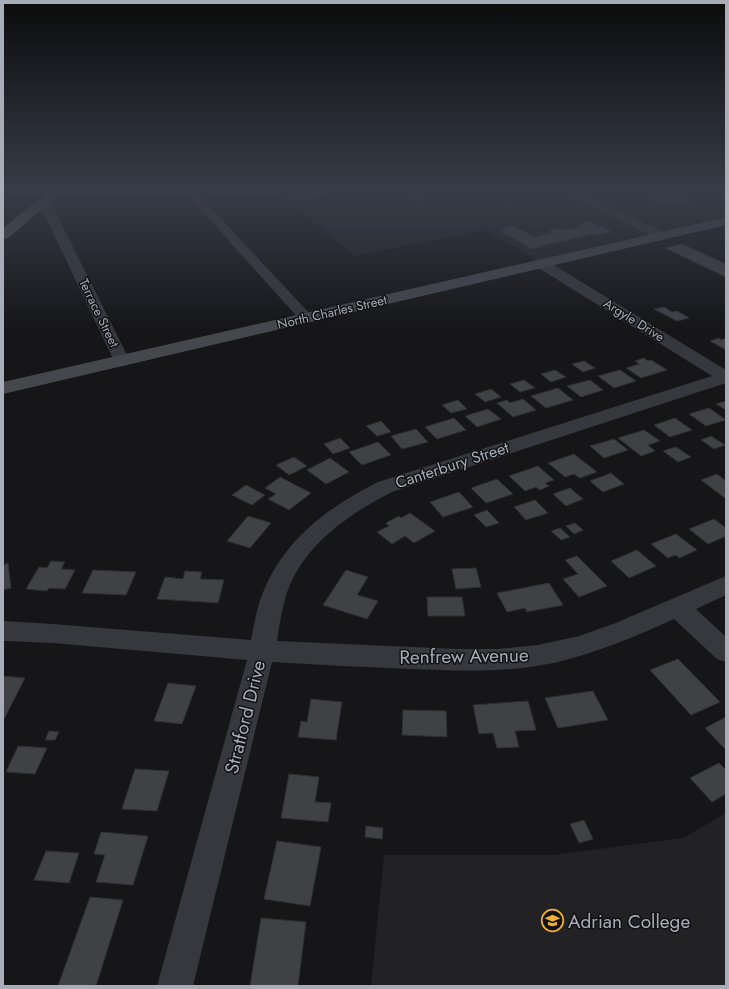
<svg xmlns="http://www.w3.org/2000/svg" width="729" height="989" font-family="Jost,sans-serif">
<rect width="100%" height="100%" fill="#161618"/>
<path fill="#222225" d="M274,191H726V216L536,260L485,230L355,256Z
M726,813V986H371L384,855H553L683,838Z"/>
<path fill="#404145" stroke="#303034" d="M311,191H341L343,192L300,199L297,197L293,198L289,194Z
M401,191H418L424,193L427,196L421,197L423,199L416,200Z
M635,191H671L694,201L683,203L686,204L669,206Z
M590,221L612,232L597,235L594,234L540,246L542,247L532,249L500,231L506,230L503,228L514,226L534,237L552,233L548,230L560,228L564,230L580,227L577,225L583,224L581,223Z
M682,244L726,264V277L665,248Z
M664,307L672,312L677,311L689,318L677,321L654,309Z
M719,338L721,340L726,338V350L710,341Z
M644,358L648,361L651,360L667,370L641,378L626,368L639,364L635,361Z
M584,361L595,368L583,372L572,364Z
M555,370L566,377L551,382L541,374Z
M620,370L636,381L614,388L598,376Z
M524,380L535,388L520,392L510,384Z
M590,380L603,390L581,397L567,386Z
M558,388L573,400L546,408L531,396Z
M491,389L501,397L485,402L475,394Z
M523,399L536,410L513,417L497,403L507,400L510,403Z
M458,400L467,409L451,413L442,405Z
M726,401V410L716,404Z
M709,408L726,420L706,426L689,414Z
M488,409L501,419L477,427L465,416Z
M454,418L466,430L437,439L425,427Z
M675,418L692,430L670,437L654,425Z
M381,421L391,432L377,436L366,426Z
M416,429L428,442L402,449L391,436Z
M644,430L660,441L648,445L655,451L641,456L618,438Z
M711,436L725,445L714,449L701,440Z
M340,438L350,448L333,454L324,444Z
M614,439L628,450L604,458L590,446Z
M378,442L391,455L362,465L349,452Z
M676,447L691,457L678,462L663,451Z
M574,454L597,472L580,478L574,474L565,477L548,463Z
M294,457L307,466L289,475L276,465Z
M330,458L349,472L326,484L307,470Z
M538,466L554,480L545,483L549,486L540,490L536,487L525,491L509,476Z
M611,473L624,484L603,492L590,481Z
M717,474L726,481V499L701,480Z
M280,477L311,493L289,510L268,499L276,494L265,488Z
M497,479L513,494L486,503L471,488Z
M246,485L265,495L252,505L232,495Z
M570,488L583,499L566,506L553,494Z
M459,492L473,507L443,517L430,502Z
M535,500L548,513L526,520L514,507Z
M487,510L499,523L486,527L474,515Z
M410,513L435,531L414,543L405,536L392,544L377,532L389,526L386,523L399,516L401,518Z
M248,516L271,523L250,548L227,541Z
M714,519L726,528V536L708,544L689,529Z
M575,523L583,530L574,534L566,526Z
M560,528L570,537L561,540L551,531Z
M676,534L697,550L679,558L676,555L668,558L651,544Z
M637,550L656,566L629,578L611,561Z
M577,556L607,586L579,597L563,579L578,574L565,560Z
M51,561L65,562L61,569L75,570L65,589L49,588L47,591L26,589L39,567L47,568Z
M8,563L11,588L3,590V565Z
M476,568L481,587L456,589L452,569Z
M93,570L136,572L126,595L82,593Z
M346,570L368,577L357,595L378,601L367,619L323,605Z
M185,571L202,572L200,579L224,580L218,603L157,599L165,577L183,579Z
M549,583L563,605L527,612L525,608L507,612L497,593Z
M427,597H462L465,616H428Z
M678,659L720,702L691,715L650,670Z
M3,676L25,678L4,719H3Z
M168,683L196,686L182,724L154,721Z
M593,691L608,720L558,728L545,698Z
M311,699L342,702L336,740L298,737L301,721L307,722Z
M528,701L536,730L515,731L519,747L497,748L493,733L479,734L473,705Z
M403,710L446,711L447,737L402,735Z
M726,717V750L705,728Z
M49,731L59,732L55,740H45Z
M18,746L47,748L35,774L6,772Z
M719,763L726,770V794L712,802L690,778Z
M135,769L169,771L157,811L122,809Z
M289,774L319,777L315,802L331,803L328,822L281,818Z
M584,820L593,839L579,843L570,824Z
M366,826L383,828L382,839L365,837Z
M101,832L148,836L133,885L96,882L105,855L94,854Z
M277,841L321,847L310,906L264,899Z
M46,851L79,853L69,883L34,880Z
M90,897L123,900L96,986H58Z
M261,918L306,922L298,986H250Z"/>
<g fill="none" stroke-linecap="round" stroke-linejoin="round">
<path fill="#37383d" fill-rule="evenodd" d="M184,191H195L311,315L314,318L311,321L306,323L301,321Z
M564,191H578L666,233L668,236L666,239H658L565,193Z
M44,198L48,199L50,201L130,361L128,365L122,366L116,365L114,361L38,201L40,199Z
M542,260L547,261L726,370V383L392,492C347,515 300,547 285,599C281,613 279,627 277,641L458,649H498L538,645L579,636L613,624L726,576V595L696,609L726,637V662L717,659L674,619C637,636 598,652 558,662C510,673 460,671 412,669C366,667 319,665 272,662L193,986H157L247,660L53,643L3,641V621L53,624L251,640C254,626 256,611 261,598C281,542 326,508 378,482L712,376L537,267L535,264L537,261Z"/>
<path fill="#45474d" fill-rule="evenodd" d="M726,217V225L3,394V382Z"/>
<path fill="#53555c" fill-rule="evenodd" d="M50,191H63L8,238L3,239V228Z"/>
</g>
<linearGradient id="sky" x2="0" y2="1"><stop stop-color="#0c0c0d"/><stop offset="0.58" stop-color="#363c48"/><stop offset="1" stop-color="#363c48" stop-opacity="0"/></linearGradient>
<rect width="729" height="329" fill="url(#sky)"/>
<defs>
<symbol id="university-ring" viewBox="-11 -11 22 22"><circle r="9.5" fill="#111113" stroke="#f2b134" stroke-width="1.5"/><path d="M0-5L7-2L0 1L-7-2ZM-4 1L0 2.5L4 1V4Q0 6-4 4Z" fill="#f2b134"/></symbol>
</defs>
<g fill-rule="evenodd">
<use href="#university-ring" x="540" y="908" width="25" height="25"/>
</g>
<g text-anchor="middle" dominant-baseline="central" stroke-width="3" stroke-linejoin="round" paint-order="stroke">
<g font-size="13" fill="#a8adb8" stroke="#111113">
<text transform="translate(332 312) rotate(-13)">North Charles Street</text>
<text transform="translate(99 313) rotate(64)">Terrace Street</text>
<text transform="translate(634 320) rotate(32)">Argyle Drive</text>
</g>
<g font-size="16" fill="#a8adb8" stroke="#111113">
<text transform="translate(452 465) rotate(-18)">Canterbury Street</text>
</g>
<g font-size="19" fill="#a8adb8" stroke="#111113">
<text transform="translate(464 656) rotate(-1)">Renfrew Avenue</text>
<text transform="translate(245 717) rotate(-76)">Stratford Drive</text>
</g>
<g font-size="19" fill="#a8adb8" stroke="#111113" text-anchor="start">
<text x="568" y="921">Adrian College</text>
</g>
</g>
<rect width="729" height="989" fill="none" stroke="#a8adb8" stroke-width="8"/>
</svg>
